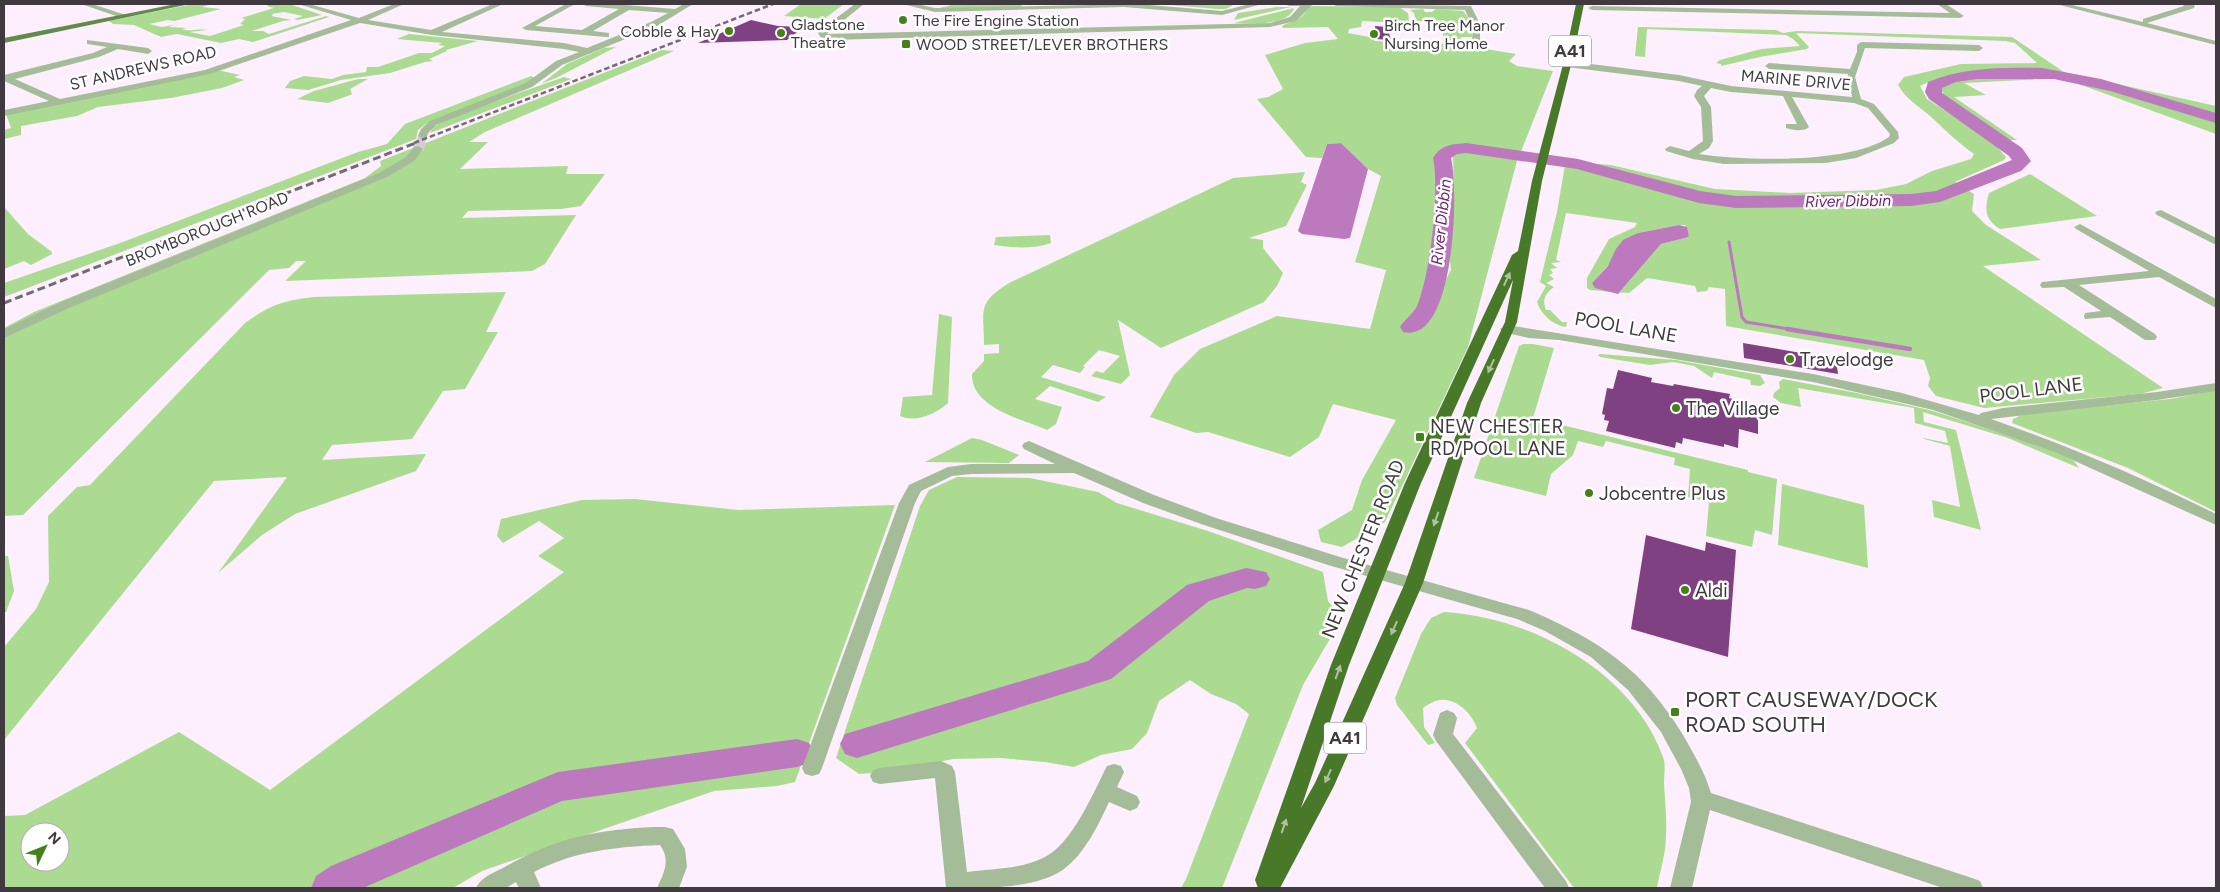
<svg xmlns="http://www.w3.org/2000/svg" width="2220" height="892" font-family="Figtree,sans-serif">
<rect width="100%" height="100%" fill="#fdeffd"/>
<path fill="#abdb91" fill-rule="evenodd" d="M193,4H212L202,7L221,9L174,21L168,20L149,24L162,27L174,25L169,27L187,28L182,29C190,32 197,28 208,30L189,32L210,36L244,25L240,24L245,19L241,18L274,8L267,6L269,4H289L322,15L297,20L294,19L303,16L284,12L272,14L273,15L271,16L292,20L283,21L252,31H263L269,34L326,16L329,17L253,42L239,39L221,43L177,34L161,37L134,25L113,24L109,21Z
M801,4H844L824,19L784,16Z
M955,4H1024L1020,7L936,9Z
M1158,4H1235L1226,9H1217Z
M1312,6L1399,7L1408,13L1409,21L1403,23L1362,21L1361,27L1349,29L1348,33L1374,38V41L1446,44L1439,22L1416,21L1414,13L1410,10L1423,9L1425,12H1432L1436,9L1463,11C1469,18 1474,26 1472,37H1461L1462,40H1459L1460,44L1485,45L1486,49L1516,54L1509,61L1517,66L1553,71L1520,154L1467,146L1440,151L1436,158L1441,167L1438,202L1434,203V246L1422,303L1406,325L1429,320L1437,296L1451,270L1448,242L1454,195L1453,154L1464,151L1518,157L1468,347L1385,522L1342,547L1321,542L1318,530L1352,510L1362,480L1396,420L1333,404L1319,437L1290,457L1208,432L1196,433L1150,417L1174,375L1200,349L1277,316L1370,329L1386,270L1355,262L1381,176L1368,169L1341,143L1327,144L1322,158L1306,157L1257,99L1268,97L1283,89L1265,55L1305,43L1338,39L1328,27L1283,28L1282,26C1289,22 1298,21 1304,14C1307,10 1306,8 1312,6Z
M1277,7H1291L1234,20L1238,13Z
M1294,8C1289,26 1249,24 1234,23Z
M1638,27L1776,30L1783,33L1797,31L2012,37L2064,72L2216,106V116C2135,96 2069,65 1983,71C1960,73 1940,76 1920,86L1927,99L1992,141L2006,157L2004,160L1955,182L1974,194L1972,211L1986,225L2041,260L1983,266L2163,388L2140,394L1984,408L1936,396L1928,386L1930,378L1924,360L1726,326L1725,289L1709,287L1707,291L1697,292L1695,286L1647,278L1629,293L1590,290L1587,288V278L1609,239L1635,227L1637,223L1566,213L1556,260L1561,262L1551,263L1557,268L1550,269L1553,273L1549,275L1554,279L1546,283L1554,287C1545,294 1542,299 1546,310H1550L1562,322H1567L1566,327C1553,325 1541,315 1537,302L1546,286L1540,282L1557,212L1565,165L1589,169L1598,164L1611,165L1715,189L1790,193L1876,190L1906,184L1932,171L1971,159L1974,154C1957,142 1944,129 1929,115C1917,105 1906,99 1898,85L1904,77L1961,64L2037,63L2015,43L2005,41L1796,33L1809,47L1807,49L1760,57L1721,66V64L1716,63L1720,60L1761,49L1800,46L1793,39L1786,35L1647,29L1645,57L1635,56ZM1679,225H1685L1689,237L1661,244L1618,294L1592,283L1638,233Z
M409,34L478,41L446,50L447,51L429,59L433,61L425,62L390,73L341,80L308,90L285,88L290,81L304,76L332,79L343,75L366,72L367,67H378L419,53H432L445,46L438,45L442,43L397,39Z
M616,47L556,78L541,84L567,64L604,48Z
M662,50L674,51L485,132L469,142H488L460,169L568,166L566,174H605L581,206L561,209L468,211L462,218L576,215L545,264L532,271L285,281L306,261H296L289,268L269,270L23,515L4,516V328L34,312L365,178L381,166L380,161Z
M217,70L240,75L234,77L244,80L222,88L171,98L98,107L77,116L21,126V135L4,139V130L11,128L6,114Z
M1997,75C2013,75 2030,73 2047,76C2104,84 2160,105 2216,120V134L2062,78L1964,83L1986,95L1954,97L2017,140H2005L1945,97L1940,87L1950,81Z
M531,76L535,78L522,86L426,124L418,130L416,139L4,297V283L123,242L358,152L387,144L405,124Z
M564,77L571,79L430,133L433,127L454,116Z
M358,79H368L350,89L352,94L350,95L328,103L297,99L314,91Z
M1305,172L1301,182L1307,185L1286,226L1249,238L1263,240V248L1283,273L1277,286L1264,302L1161,348L1118,320L1130,375L1121,384L1091,376L1096,371L1103,373L1120,356L1099,350L1083,366L1085,367L1080,373L1053,365L1041,377L1106,397L1098,402L1050,386L1035,399L1062,407L1056,424L1047,430C1022,419 971,408 972,374L984,361V354L999,353V344L984,345C984,309 976,303 1011,282L1233,178Z
M2030,174L2097,216L2000,229C1985,219 1984,210 1989,193Z
M4,207L28,234L52,252V254L31,265L24,261L4,269Z
M1050,235L1051,243C1036,249 1011,248 994,245L996,237Z
M506,292L486,332H498L465,389L443,391L412,439L332,445L322,460L426,454L416,471L295,514L262,535L218,573L287,477L214,481L4,740V647L36,609L49,582L48,516L77,487L90,485L245,323C270,305 282,301 313,297Z
M939,314L952,317L948,403C936,414 916,423 900,416L903,397L932,395Z
M1523,344H1533L1554,348L1533,418L1748,470V472L1777,479L1772,535L1755,530L1752,547L1706,536L1709,502L1688,497L1690,469L1674,465L1675,458L1606,441L1603,447L1578,441L1573,455L1551,474L1546,496L1474,478L1519,346Z
M1600,354L1676,360L1760,375L1765,383L1760,386L1751,385L1750,380L1714,372L1712,378L1694,366L1673,362L1650,365L1600,357L1598,355Z
M1783,379L1857,393L1933,411L2056,451L2074,461L2079,468L2008,438L1923,412L1924,422L1956,430L1981,530L1934,517L1932,500L1960,507L1950,446L1924,439L1923,438L1948,443L1945,431L1915,423L1914,408L1798,388L1801,407L1781,403L1773,397L1774,393L1780,388L1779,382Z
M2216,390V512L2128,468L2012,423L2013,419L2023,414L2170,399Z
M972,438L982,440L1019,455L1009,463L925,462Z
M957,477L1030,478L1098,492L1117,503L1208,531L1323,572L1328,601L1342,618L1303,685L1222,888H1181L1186,879L1249,714L1236,704L1211,694L1190,680L1159,701L1147,733L1132,749L1101,755L1074,767L1045,762L1000,758L953,759L893,771L859,774L836,758L920,506L929,490Z
M1782,484L1864,505L1868,568L1778,545Z
M635,499L738,510L895,505L795,782L777,786L714,791L482,871L453,888H4V816L25,815L179,732L270,790L564,572L538,556L564,538L539,521L503,543L497,536L501,519L582,500ZM30,832H60V862H30Z
M4,556H8L14,591L6,612H4Z
M1444,612C1531,617 1632,671 1663,757C1666,764 1664,775 1664,783C1665,800 1667,818 1666,836C1666,853 1660,871 1657,888H1574L1465,743L1477,728C1473,716 1460,701 1445,700C1437,699 1429,704 1423,708L1424,727L1435,743L1428,745L1397,705L1395,698L1421,634L1431,618Z"/>
<path fill="#bc79be" d="M1341,143L1368,169L1350,238L1344,239L1302,234L1298,231L1327,144Z
M1679,225L1687,227L1689,237L1661,244L1618,294L1595,288L1592,283L1608,266L1616,249L1623,240L1638,233Z"/>
<g fill="none" stroke-linecap="round" stroke-linejoin="round">
<path stroke="#bc79be" stroke-width="3" d="M1729,242L1742,317L1746,322L1795,330"/>
<path stroke="#bc79be" stroke-width="4.5" d="M1787,329L1910,349"/>
<path fill="#bc79be" fill-rule="evenodd" d="M2042,68L2101,79L2216,113V123L2110,91L2054,79H1977L1956,82L1942,88V93L2022,148L2031,161L2021,171L1940,202L1911,206L1736,208L1699,203L1577,169L1466,153L1457,154L1451,158C1459,190 1455,345 1403,332L1400,327C1404,320 1413,314 1417,306C1430,275 1440,191 1433,158C1441,145 1452,144 1466,143L1578,159L1700,191L1736,196L1911,194L1936,191L2012,160L2009,156L1929,99L1925,92L1928,82C1964,67 2003,67 2042,68Z
M1246,568L1266,572L1270,579L1266,586L1255,589L1247,588L1209,601L1111,679L857,758L845,754L840,744L845,734L1088,661L1187,585Z
M797,739L809,743L815,753L809,763L797,767L562,801L363,888H311L316,876L331,866L558,772Z"/>
</g>
<path fill="#804183" d="M751,20L778,26L804,27L787,40L698,43Z
M1375,26L1387,27L1391,40L1376,39Z
M1743,343L1836,359L1838,374L1744,358Z
M1618,370L1652,378L1651,382L1673,386L1674,384L1730,394L1729,398L1737,400V403L1750,406L1749,415L1758,417V434L1739,429L1738,448L1724,444V447L1683,438L1682,444L1676,442L1675,448L1606,431L1609,421L1604,420L1605,415L1602,414L1607,388L1613,389Z
M1646,535L1705,551L1706,542L1736,550L1728,657L1631,629Z"/>
<g fill="none" stroke-linecap="round" stroke-linejoin="round">
<path stroke="#d7cbd7" stroke-width="9" stroke-dasharray="9 4.5" stroke-linecap="butt" d="M420,143L423,136"/>
<path stroke="#d7cbd7" stroke-width="11" stroke-dasharray="11 5.5" stroke-linecap="butt" d="M418,149L421,142"/>
<path fill="#a4bc98" fill-rule="evenodd" d="M81,4H92L129,16L122,18Z
M298,4H309L359,18L394,4H404L368,20L431,30L493,4H503L442,32L564,43L587,48L651,22L668,13L629,10L593,31L609,33V37H606L526,30L522,28L566,4H575L535,26L582,30L619,9L586,6L582,4H613L675,9L684,4H693L657,26L562,65L532,87L436,125L429,132L426,138L423,139L418,136L421,129L430,121L526,83L556,61L579,52L564,49L432,35L360,23L210,74L4,116V110L49,101L4,81V75L93,53L107,47L87,44V40L148,48L152,51L148,54L118,49L99,57L15,79L60,99L205,70L351,20Z
M855,4H864L827,34L1270,23L1290,17L1300,6H1289L1285,4H1313L1296,21L1270,27L832,40L821,38L818,33L819,31Z
M902,4H916L935,8L1137,4L1222,11L1250,4H1262L1222,15L1124,7L935,12Z
M1332,4L1471,6L1480,24V41L1476,44L1472,41L1473,28L1465,10L1336,6Z
M1937,4H1946L1964,16L1960,18L1592,10L1588,8L1592,6L1950,13Z
M2056,4H2068L2143,22V19L2184,6L2182,4H2192L2195,6L2194,8L2147,23L2216,41V45Z
M1861,42L1979,45L1983,48L1979,51L1865,48L1855,77L1861,99L1874,104L1898,132L1899,138L1894,143L1856,158L1826,163L1724,164L1693,159L1666,151L1665,149L1670,146L1689,151L1703,141L1701,107L1694,96L1697,90L1702,86L1679,81L1567,67L1563,64L1567,61L1679,75L1731,86L1852,97L1848,74L1769,69L1765,66L1769,63L1850,69L1857,52V45ZM1711,88L1731,92L1783,96L1797,124H1786V128C1792,130 1804,132 1809,127L1792,97L1854,103L1868,108L1890,134L1889,137C1851,164 1745,161 1699,154L1709,148L1713,141L1711,107L1704,96Z
M418,146L423,149L414,161L387,177L69,308L4,338V329L61,302L379,173L406,157L414,147Z
M2161,210L2216,238V245L2157,215L2155,213L2157,211Z
M2080,224L2216,299V308L2159,277L2079,285L2155,334L2157,337L2155,340H2145L2110,317L2085,319L2084,316L2085,313L2101,311L2064,287L2042,288L2040,285L2042,282L2149,271L2076,229L2074,227Z
M1507,325L1813,374L1902,393L1979,415L1981,413L2003,408L2157,392L2216,383V391L2157,400L1991,419C2069,446 2143,478 2216,514V525L2055,452L1933,410L1813,382L1559,340L1529,338L1502,332L1500,329Z
M1029,441L1154,495L1216,518L1340,557L1529,610C1599,640 1643,669 1683,735C1694,754 1705,773 1711,793L1972,878L1980,881L1983,888H1943L1710,810L1692,888H1670L1691,802L1689,788L1681,769L1661,732L1628,690L1591,657L1545,631L1517,619L1328,565L1204,525L1143,503L1074,473L971,474L952,476L921,491L915,503L822,768L819,774L812,776L805,774L802,768L899,503L909,485L948,467L971,464H1055L1024,449L1022,446L1024,443Z
M1447,710L1454,713L1457,718L1453,734L1566,881L1569,888H1545L1436,741L1433,735L1440,713Z
M941,761L952,766L955,772L967,872C991,869 1021,869 1043,858C1072,845 1093,793 1107,766L1114,764L1121,766L1124,772L1117,787L1137,796L1140,802L1137,808L1130,811L1109,802C1098,826 1085,853 1064,869C1035,890 980,888 946,888L935,778L880,784L873,782L870,776L873,770L880,768Z
M654,827H665L673,829L685,849L687,867L679,888H657C664,873 671,860 660,845C615,847 574,851 534,872L541,888H519L516,882L506,888H476C481,877 493,873 503,868C555,838 595,830 654,827Z"/>
<path fill="#618b49" fill-rule="evenodd" d="M176,4H190L4,43V38Z"/>
<path fill="#487928" fill-rule="evenodd" d="M1576,4H1584L1573,57L1542,181L1517,322L1481,403L1423,583L1334,786L1280,888H1258L1255,880L1331,665L1405,483L1512,255L1518,251L1532,181L1565,57ZM1513,280L1505,322L1467,403L1405,583L1315,783L1301,808L1349,665L1421,483Z"/>
<path stroke="#736b73" stroke-width="2.5" stroke-dasharray="5.5 3" stroke-linecap="butt" d="M414,143L773,4"/>
<path stroke="#736b73" stroke-width="3" stroke-dasharray="8 4" stroke-linecap="butt" d="M4,303L418,142"/>
</g>
<defs><path id="oneway-solid" d="M-6-.8H1V-3.2L6.5 0L1 3.2V.8H-6Z" transform="scale(1.25)"/></defs>
<g fill="#adc39e">
<use href="#oneway-solid" transform="translate(1507 279) rotate(-65)"/>
<use href="#oneway-solid" transform="translate(1491 366) rotate(114)"/>
<use href="#oneway-solid" transform="translate(1436 519) rotate(109)"/>
<use href="#oneway-solid" transform="translate(1394 628) rotate(114)"/>
<use href="#oneway-solid" transform="translate(1338 672) rotate(-70)"/>
<use href="#oneway-solid" transform="translate(1328 776) rotate(114)"/>
<use href="#oneway-solid" transform="translate(1284 826) rotate(-71)"/>
</g>
<g fill="#46801b" stroke="#fff" stroke-width="2">
<circle cx="903" cy="20" r="5"/>
<circle cx="729" cy="31" r="5"/>
<circle cx="781" cy="33" r="5"/>
<circle cx="1374" cy="34" r="5"/>
<rect x="901" y="39" width="10" height="10" rx="2.5"/>
<circle cx="1790" cy="359" r="5"/>
<circle cx="1676" cy="408" r="5"/>
<rect x="1415" y="432" width="10" height="10" rx="2.5"/>
<circle cx="1589" cy="493" r="5"/>
<circle cx="1685" cy="590" r="5"/>
<rect x="1670" y="707" width="10" height="10" rx="2.5"/>
</g>
<g text-anchor="middle" dominant-baseline="central" stroke-width="5" stroke-linejoin="round" paint-order="stroke">
<g font-size="16" fill="#403940" stroke="#fff" text-anchor="start">
<text x="913" y="20">The Fire Engine Station</text>
<text x="791" y="24">Gladstone<tspan x="791" dy="18">Theatre</tspan></text>
<text x="1384" y="25">Birch Tree Manor<tspan x="1384" dy="18">Nursing Home</tspan></text>
<text x="719" y="31" text-anchor="end">Cobble &amp; Hay</text>
<text x="916" y="44">WOOD STREET/LEVER BROTHERS</text>
</g>
<g font-size="16" fill="#403940" stroke="#fff">
<text transform="translate(143 68) rotate(-13)">ST ANDREWS ROAD</text>
<text transform="translate(1796 80) rotate(5)">MARINE DRIVE</text>
<text transform="translate(207 229) rotate(-22)">BROMBOROUGH ROAD</text>
</g>
<g font-size="16" font-style="italic" fill="#712176" stroke="#fff">
<text transform="translate(1848 201) rotate(-1)">River Dibbin</text>
<text transform="translate(1441 222) rotate(-84)">River Dibbin</text>
</g>
<g fill="#fff" stroke="#797479" stroke-width="1">
<rect x="1549" y="35.5" width="42" height="31" rx="4"/>
<rect x="1324" y="722.5" width="42" height="31" rx="4"/>
</g>
<g font-size="18" font-weight="bold" fill="#403940">
<text x="1570" y="51">A41</text>
<text x="1345" y="738">A41</text>
</g>
<g font-size="19" fill="#403940" stroke="#fff">
<text transform="translate(1626 327) rotate(10)">POOL LANE</text>
<text transform="translate(2031 390) rotate(-7)">POOL LANE</text>
<text transform="translate(1363 549) rotate(-68)">NEW CHESTER ROAD</text>
</g>
<g font-size="19" fill="#403940" stroke="#fff" text-anchor="start">
<text x="1800" y="359">Travelodge</text>
<text x="1686" y="408">The Village</text>
<text x="1430" y="426">NEW CHESTER<tspan x="1430" dy="22">RD/POOL LANE</tspan></text>
<text x="1599" y="493">Jobcentre Plus</text>
<text x="1695" y="590">Aldi</text>
</g>
<g font-size="22" fill="#403940" stroke="#fff" text-anchor="start">
<text x="1685" y="699">PORT CAUSEWAY/DOCK<tspan x="1685" dy="25">ROAD SOUTH</tspan></text>
</g>
</g>
<rect width="2220" height="892" fill="none" stroke="#403940" stroke-width="10"/>
<g transform="translate(45 847) rotate(47)"><circle r="24" fill="#ffffff" stroke="#b3b0b3"/>
<path d="M0-4L9 19L0 12L-9 19Z" fill="#46801b"/>
<text y="-8" font-size="14" font-weight="bold" text-anchor="middle" fill="#403940">N</text>
</g>
</svg>
